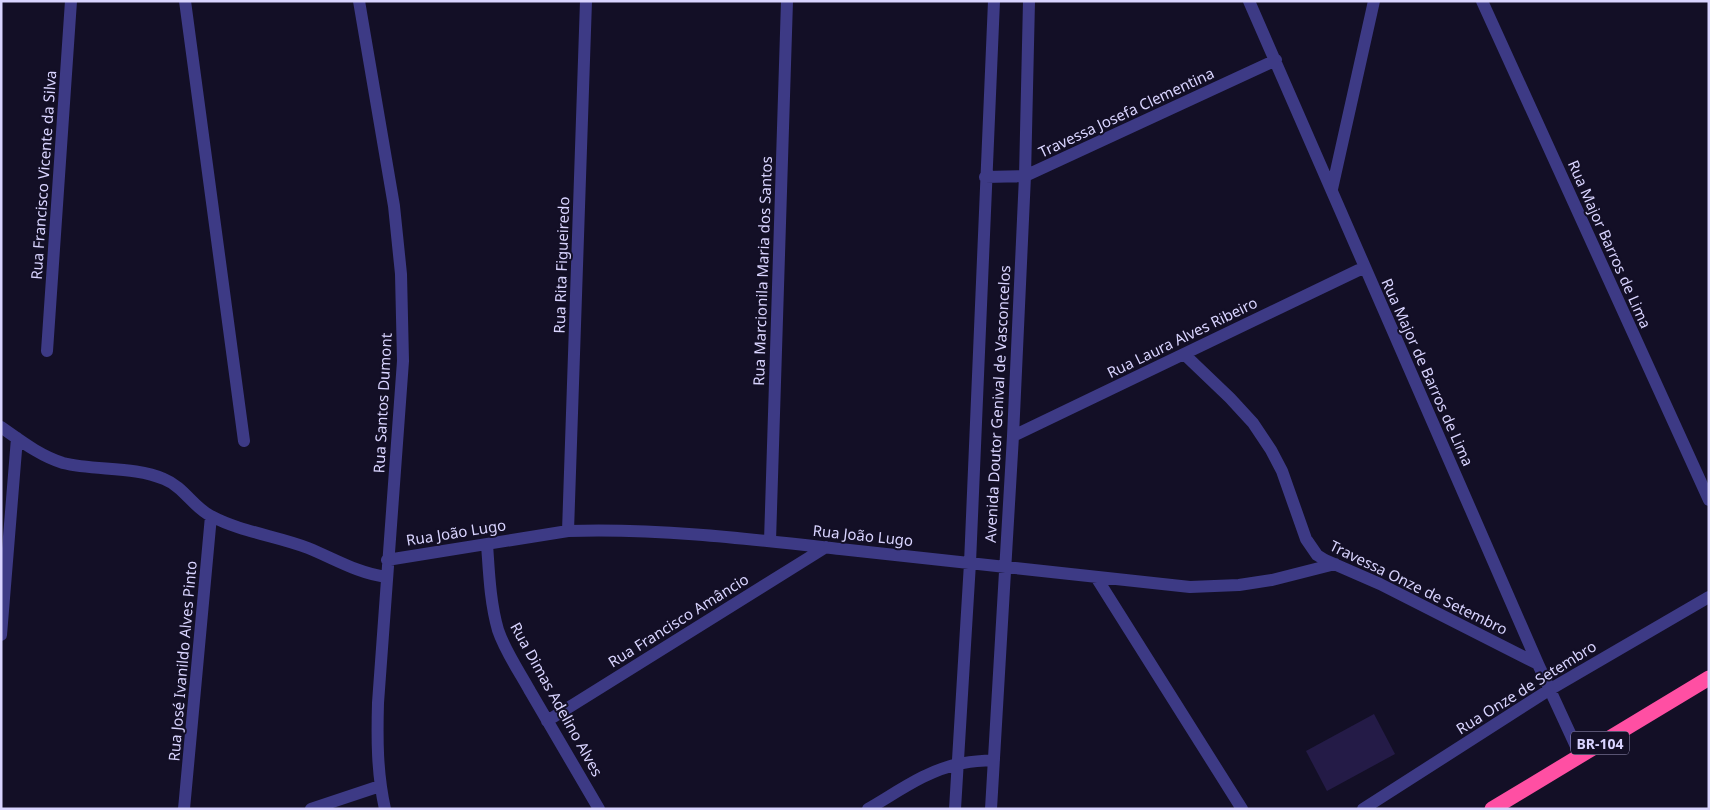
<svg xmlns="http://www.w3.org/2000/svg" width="1710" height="810" font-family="'Noto Sans',sans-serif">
<rect width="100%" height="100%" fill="#130f26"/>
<path fill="#241b47" d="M1374,714L1395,754L1327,791L1306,751Z"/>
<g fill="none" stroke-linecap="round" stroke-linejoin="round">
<path stroke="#3d3a85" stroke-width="12" d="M185,1L244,441
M359,1L394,206L401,274L403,361L378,703C377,739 377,773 385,809
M1249,1L1538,664L1580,755
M1482,1L1709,500
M985,177L1025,176L1276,60
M1332,189L1374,1
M47,351L71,1
M1184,354L1230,398L1253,423L1271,450L1282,471L1306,539L1317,555L1325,560L1380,584L1538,664
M1,427C21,441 40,456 63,463C95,471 134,466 164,479C184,487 193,507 211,516C241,532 277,536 308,548C335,559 357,573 386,577
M1013,436L1365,267
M568,531L586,1
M770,541L787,1
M487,544C489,572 490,602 498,630C505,651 519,671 530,691C553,730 576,769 599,809
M387,560L568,531C659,528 750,539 840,549C957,561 1073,575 1190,587L1239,585L1272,580L1335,564
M1096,577L1242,809
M1,635L17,438
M547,721L826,547
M184,809L211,516
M311,809L380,786
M868,809C896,793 927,770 959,764C970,761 982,761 994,760
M955,809L970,563L994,1
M991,809L1013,436L1025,176L1029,1
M1363,809L1549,690L1709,597"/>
<path stroke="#ff4fa3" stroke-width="15" d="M1492,809L1709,678"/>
</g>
<g text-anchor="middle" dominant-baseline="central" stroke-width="4" stroke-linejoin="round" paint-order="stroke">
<rect fill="#130f26" stroke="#9e99be" stroke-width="1" x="1571" y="731.5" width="58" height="23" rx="4"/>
<g font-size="14" font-weight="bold" fill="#d9d4ff">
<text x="1600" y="743">BR-104</text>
</g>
<g font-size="15" fill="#d9d4ff" stroke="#130f26">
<text transform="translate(1126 112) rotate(-25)">Travessa Josefa Clementina</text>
<text transform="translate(43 175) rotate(-86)">Rua Francisco Vicente da Silva</text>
<text transform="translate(1610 244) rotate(66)">Rua Major Barros de Lima</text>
<text transform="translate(561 265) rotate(-88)">Rua Rita Figueiredo</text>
<text transform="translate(762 271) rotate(-88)">Rua Marcionila Maria dos Santos</text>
<text transform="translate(1182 337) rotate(-26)">Rua Laura Alves Ribeiro</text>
<text transform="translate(1428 372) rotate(66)">Rua Major de Barros de Lima</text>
<text transform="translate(382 403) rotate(-87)">Rua Santos Dumont</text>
<text transform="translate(997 404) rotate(-87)">Avenida Doutor Genival de Vasconcelos</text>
<text transform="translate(456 532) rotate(-9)">Rua João Lugo</text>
<text transform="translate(863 535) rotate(6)">Rua João Lugo</text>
<text transform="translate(1419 587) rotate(26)">Travessa Onze de Setembro</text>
<text transform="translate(678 620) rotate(-32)">Rua Francisco Amâncio</text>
<text transform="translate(182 661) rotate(-85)">Rua José Ivanildo Alves Pinto</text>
<text transform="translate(1526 687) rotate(-32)">Rua Onze de Setembro</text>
<text transform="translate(557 699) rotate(61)">Rua Dimas Adelino Alves</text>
</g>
</g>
<rect width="1710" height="810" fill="none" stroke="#d9d4ff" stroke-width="5"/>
</svg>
